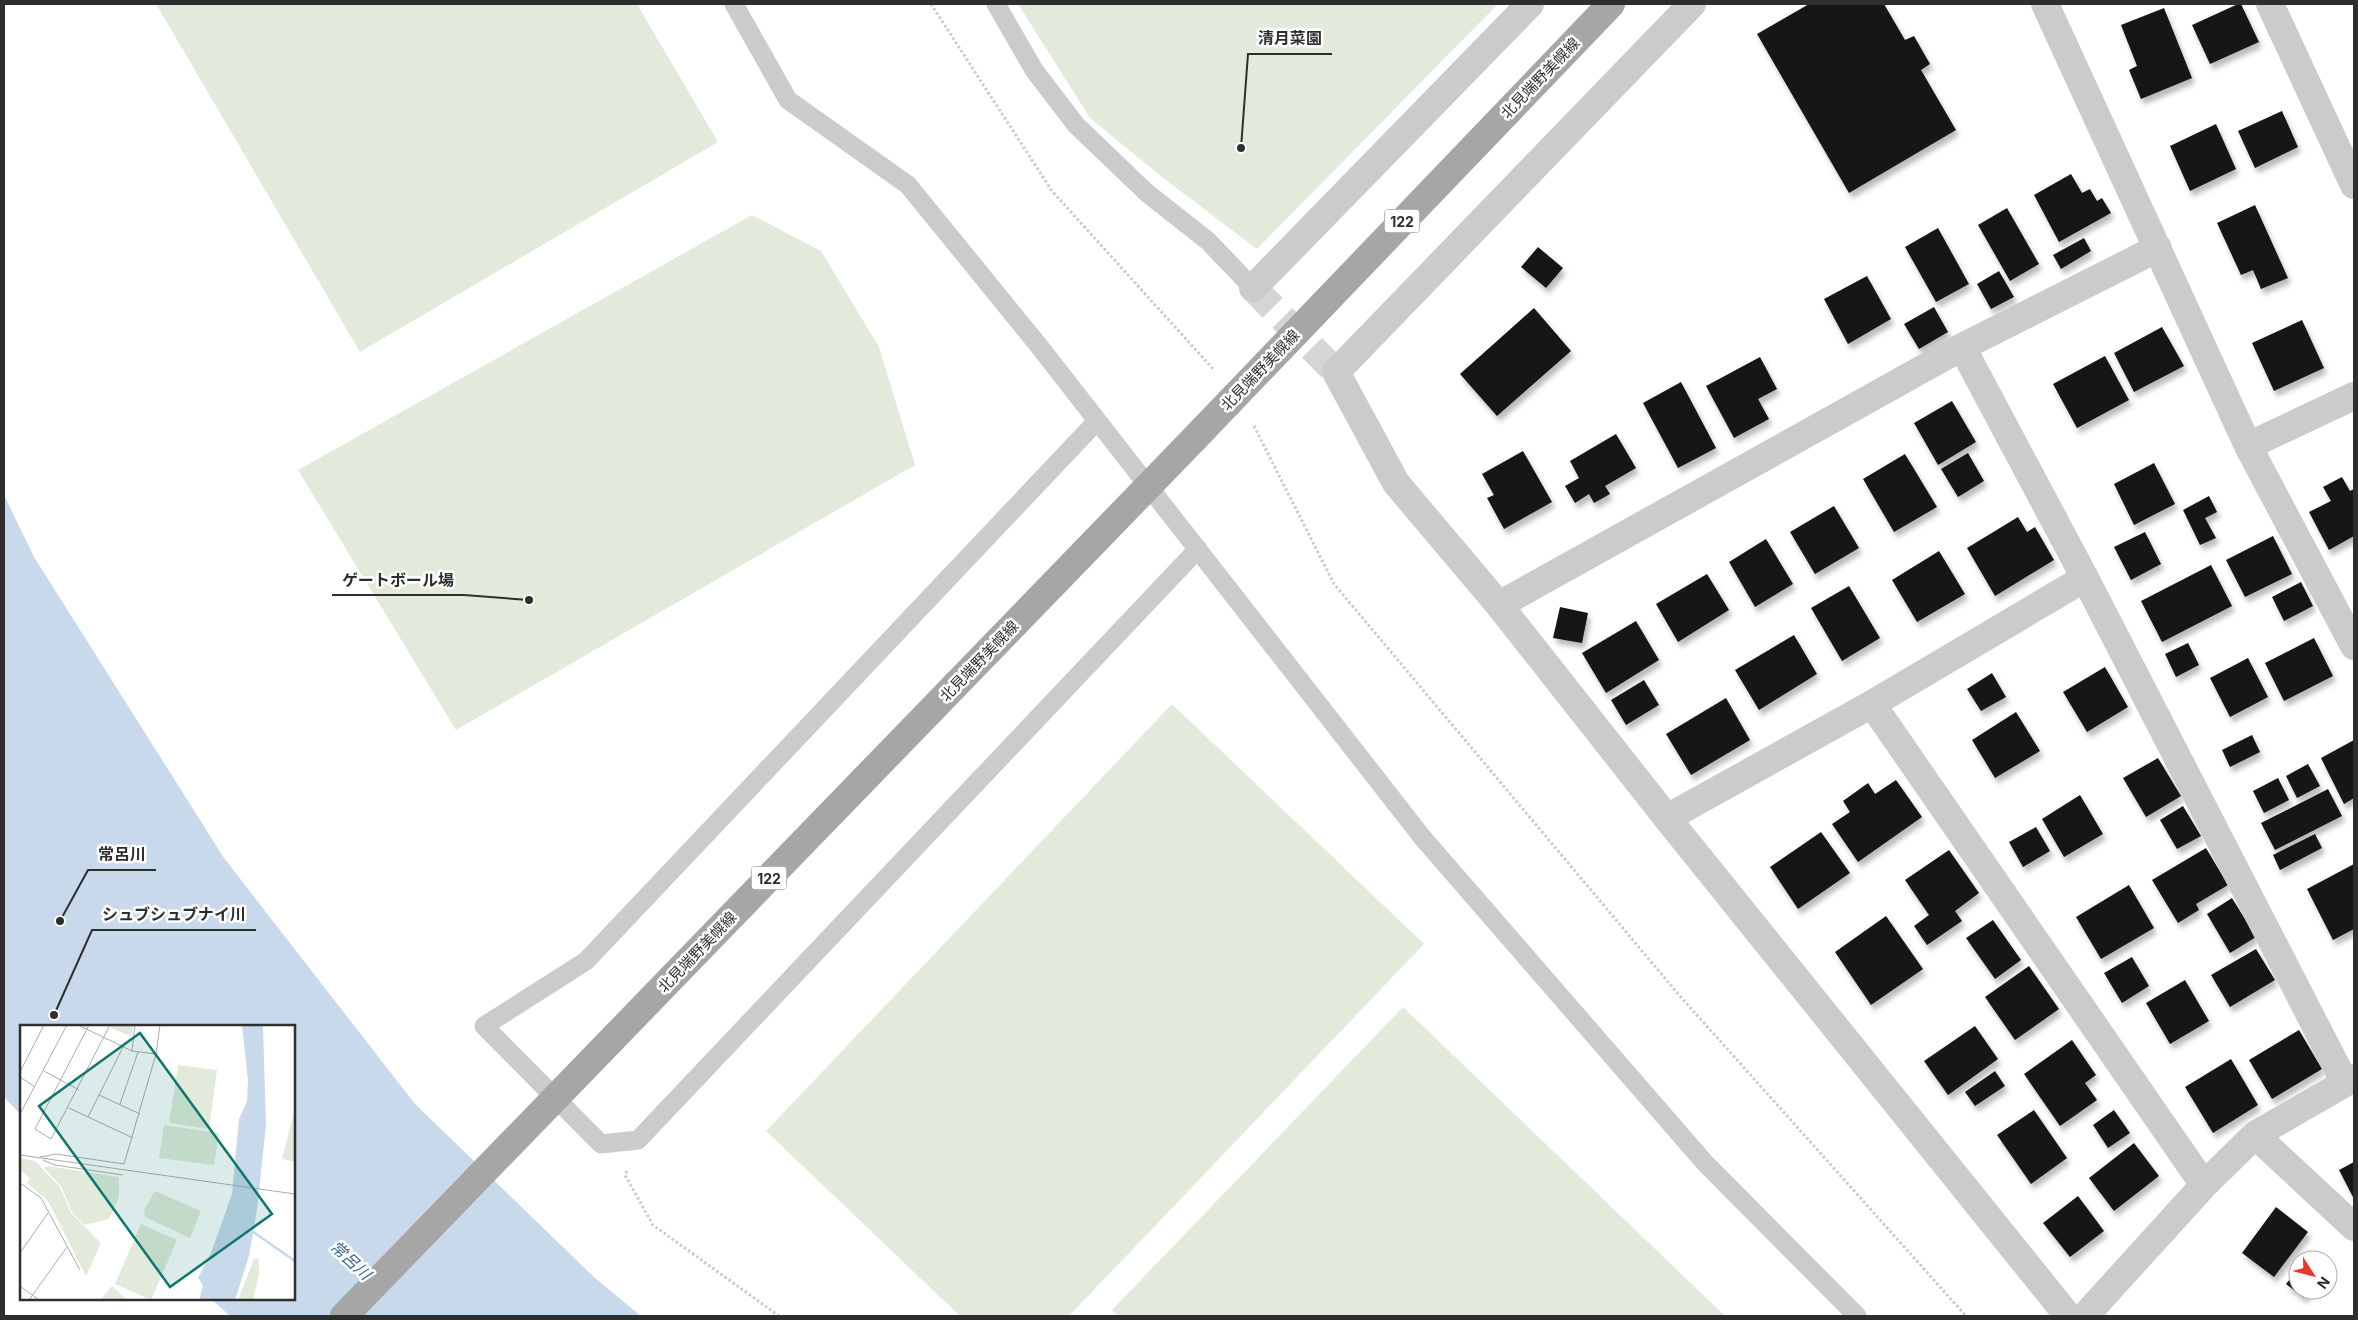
<svg xmlns="http://www.w3.org/2000/svg" width="2358" height="1320" font-family="Inter,'Noto Sans JP',sans-serif">
<defs>
<filter id="shadow"><feDropShadow dx="3" dy="5.5" stdDeviation="2.5" flood-color="#0004"/></filter>
</defs>
<rect width="100%" height="100%" fill="#fff"/>
<path fill="#e2ebdb" d="M156,4H637L718,142L360,352Z
M1018,4H1498L1257,249L1163,178L1090,118Z
M752,215L821,251L879,347L915,465L456,730L298,470Z
M1172,704L1424,944L1069,1316H960L766,1131Z
M1403,1007L1725,1316H1118L1112,1310Z"/>
<path fill="#c7d9eb" d="M4,495L34,557L224,858L415,1104L595,1278L641,1316H230L211,1299H294V1026H21V1115L4,1097Z"/>
<path fill="#151515" filter="url(#shadow)" d="M1809,4H1884L1905,40L1914,36L1930,64L1921,70L1956,130L1849,193L1757,34Z
M2238,4H2241L2259,42L2210,64L2192,25Z
M2164,8L2192,78L2141,99L2129,70L2137,66L2121,25Z
M2282,111L2298,147L2255,168L2238,131Z
M2216,124L2236,169L2190,191L2170,146Z
M2071,174L2082,193L2090,189L2097,201L2102,198L2111,213L2059,242L2034,195Z
M2255,205L2288,278L2261,289L2253,270L2241,275L2217,223Z
M2007,208L2039,264L2010,281L1978,225Z
M1938,228L1969,284L1936,302L1905,247Z
M2084,238L2091,251L2061,269L2053,255Z
M1538,247L1563,268L1546,288L1521,267Z
M1999,271L2014,297L1991,309L1977,284Z
M1867,276L1891,319L1848,344L1824,299Z
M1934,307L1948,332L1919,349L1904,324Z
M1534,308L1571,351L1497,416L1460,374Z
M2302,320L2324,368L2274,391L2252,343Z
M2162,327L2184,366L2134,392L2114,353Z
M2105,356L2129,400L2077,428L2053,384Z
M1760,357L1777,389L1758,399L1769,419L1734,438L1706,386Z
M1681,382L1716,448L1678,468L1643,403Z
M1952,401L1976,442L1938,465L1914,423Z
M1616,434L1636,468L1605,486L1610,494L1594,503L1589,494L1575,503L1565,486L1579,478L1570,461Z
M1523,451L1552,502L1504,529L1487,498L1494,495L1482,474Z
M1968,453L1984,481L1958,497L1941,469Z
M1905,454L1937,507L1894,532L1863,479Z
M2154,463L2175,504L2134,525L2114,484Z
M2342,477L2350,491L2354,489V536L2329,550L2309,512L2331,501L2323,487Z
M2209,496L2217,512L2205,518L2216,538L2200,545L2183,510Z
M1834,506L1859,548L1815,574L1790,532Z
M2018,517L2027,532L2035,527L2054,560L1995,596L1967,548Z
M2145,532L2161,564L2131,580L2114,547Z
M2273,536L2292,574L2245,597L2226,560Z
M1766,539L1793,584L1755,607L1729,562Z
M1939,551L1965,594L1917,622L1892,580Z
M2211,565L2232,606L2162,642L2141,601Z
M1707,574L1729,610L1678,642L1656,604Z
M2301,582L2313,606L2284,621L2272,597Z
M1849,586L1880,638L1842,661L1811,608Z
M1560,607L1588,613L1582,643L1553,638Z
M1636,621L1659,660L1606,693L1582,653Z
M1794,635L1817,674L1759,710L1735,670Z
M2314,638L2333,676L2284,701L2265,663Z
M2188,643L2199,665L2176,677L2165,654Z
M2248,658L2268,697L2230,717L2210,678Z
M2105,667L2128,707L2087,732L2063,692Z
M1992,673L2006,697L1981,711L1967,689Z
M1644,680L1659,705L1626,725L1611,700Z
M1726,698L1750,740L1691,775L1666,734Z
M2016,712L2040,751L1995,778L1972,740Z
M2252,735L2260,752L2230,767L2222,750Z
M2354,740V798L2344,804L2321,758Z
M2158,758L2181,796L2146,817L2123,778Z
M2308,764L2320,786L2297,798L2286,776Z
M2278,778L2289,800L2264,813L2253,791Z
M1896,780L1922,817L1858,862L1832,824L1850,812L1843,801L1868,783L1875,794Z
M2328,789L2342,816L2275,850L2261,823Z
M2080,795L2103,834L2064,857L2042,819Z
M2183,806L2201,836L2177,849L2160,820Z
M2036,827L2050,851L2023,867L2009,842Z
M1821,832L1850,873L1798,909L1770,867Z
M2315,834L2322,848L2280,870L2273,855Z
M2206,848L2228,885L2196,904L2199,910L2178,923L2152,880Z
M1949,850L1979,893L1955,911L1962,921L1927,945L1914,926L1929,915L1905,880Z
M2354,864V929L2333,940L2307,889Z
M2129,885L2154,928L2101,959L2076,917Z
M2232,898L2256,937L2230,953L2207,914Z
M1886,916L1923,969L1871,1005L1835,952Z
M1993,920L2021,960L1995,979L1966,938Z
M2256,949L2275,980L2230,1007L2211,975Z
M2132,957L2149,986L2122,1003L2104,973Z
M2029,966L2059,1009L2015,1040L1985,997Z
M2185,980L2209,1021L2170,1044L2146,1003Z
M1975,1026L1998,1059L1948,1095L1924,1061Z
M2299,1030L2322,1069L2272,1099L2249,1060Z
M2072,1040L2096,1075L2085,1083L2097,1100L2060,1126L2024,1074Z
M2231,1059L2258,1105L2213,1133L2185,1087Z
M1995,1071L2005,1086L1975,1106L1965,1092Z
M2034,1110L2067,1158L2031,1184L1997,1135Z
M2114,1110L2130,1133L2108,1148L2093,1125Z
M2134,1143L2159,1176L2114,1211L2089,1178Z
M2354,1162V1199L2339,1170Z
M2078,1196L2104,1231L2070,1257L2043,1223Z
M2276,1207L2308,1232L2274,1277L2242,1253Z
M2298,1269V1290H2310L2304,1298L2286,1284Z"/>
<g fill="none" stroke-linecap="round" stroke-linejoin="round">
<path stroke="#d5d5d5" stroke-width="28" stroke-dasharray="28 14" stroke-linecap="butt" d="M1253,288L1336,372"/>
<path stroke="#cbcbcb" stroke-width="3" stroke-dasharray="2.5 2.5" stroke-linecap="butt" d="M931,4L1052,191L1214,370
M1254,426L1334,584L1679,995L1966,1316
M627,1171L625,1175L653,1225L779,1316"/>
<path stroke="#cbcbcb" stroke-width="19" d="M734,4L788,100L908,185L1039,346L1422,837L1705,1163L1857,1316
M996,4L1034,70L1076,125L1147,193L1208,241L1253,288
M1097,421L586,961L484,1026L601,1144L638,1140L1198,549"/>
<path stroke="#cbcbcb" stroke-width="28" d="M1692,4L1336,372L1396,483L1499,605L1667,818L2068,1316
M2045,4L2248,446L2354,646
M2270,4L2354,185
M1253,288L1530,4
M1962,347L2085,578L2345,1083
M2248,446L2354,396
M1499,605L1962,347L2158,248
M1872,704L2204,1185
M1667,818L1872,704L2085,578
M2255,1135L2354,1227
M2085,1316L2204,1185L2255,1135L2354,1078"/>
<path stroke="#a6a6a6" stroke-width="28" d="M1194,439L1611,4"/>
<path stroke="#a6a6a6" stroke-width="28" d="M344,1316L1194,439"/>
</g>
<g text-anchor="middle" dominant-baseline="central" stroke-width="5" stroke-linejoin="round" paint-order="stroke">
<g fill="#fff" stroke="#6d6d6d" stroke-width="1">
<rect x="1384.5" y="209.5" width="35" height="23" rx="4"/>
<rect x="751.5" y="866.5" width="35" height="23" rx="4"/>
</g>
<g font-size="14" font-weight="bold" fill="#2e2e2e">
<text x="1402" y="221">122</text>
<text x="769" y="878">122</text>
</g>
<g font-size="15" fill="#2e2e2e" stroke="#fff">
<text transform="translate(1540 78) rotate(-46)">北見端野美幌線</text>
<text transform="translate(1260 370) rotate(-46)">北見端野美幌線</text>
<text transform="translate(979 661) rotate(-46)">北見端野美幌線</text>
<text transform="translate(697 952) rotate(-46)">北見端野美幌線</text>
</g>
<g font-size="16" font-style="italic" fill="#3c6590" stroke="#fff">
<text transform="translate(351 1260) rotate(43)">常呂川</text>
</g>
</g>
<g transform="translate(20 1025)">
<rect width="275" height="275" fill="#fff"/>
<path d="M92,0H113L112,12L91,3ZM158,40L197,45L189,104L149,98ZM274,87L275,88V137L262,134ZM144,100L199,108L194,140L139,133ZM0,133L15,136L40,162L51,188L81,218L66,251L28,176L7,158L10,153L0,145ZM28,141L99,152V172L89,194L64,200L52,187L41,161L24,143ZM135,166L181,186L170,213L125,192L124,185ZM121,199L157,215L131,275L95,259ZM234,234H239V249L233,275H218ZM92,261L107,275H80Z" fill="#e2ebdb"/>
<path d="M222,0H243L246,100L237,185L229,231L215,275H179L183,261L178,253L191,228L212,169L219,94L227,76L228,55Z" fill="#c7d9eb"/>
<path fill="none" stroke="#c7d9eb" stroke-width="2.5" d="M226,202L275,236"/>
<path fill="none" stroke="#ababab" stroke-width="1" d="M58,0L112,26L136,29M69,0L15,104L31,114L90,0M112,26L115,0M24,46L59,65M0,47L24,0M0,52L15,62M79,70L120,89M100,79L118,27M49,83L113,113M0,89L47,0M68,92L103,22M0,130L275,169M20,132L36,129L104,139L136,29L140,0M23,135L35,140L103,150M0,158L21,173L60,245M0,228L28,188M0,261L19,275M9,275L47,222"/>
<path fill="#0f766e" fill-opacity="0.15" stroke="#0f766e" stroke-width="2.5" d="M120,8L252,189L150,262L19,81Z"/>
<rect width="275" height="275" fill="none" stroke="#2e2e2e" stroke-width="2.5"/>
</g>
<path fill="none" stroke="#2e2e2e" stroke-width="2" d="M1241 148L1248 54H1332M529 600L464 595H332M60 921L88 870H156M54 1015L92 930H256"/>
<g fill="#2e2e2e" stroke="#fff" stroke-width="2">
<circle cx="1241" cy="148" r="5"/>
<circle cx="529" cy="600" r="5"/>
<circle cx="60" cy="921" r="5"/>
<circle cx="54" cy="1015" r="5"/>
</g>
<g font-size="16" text-anchor="middle" font-weight="bold" fill="#2e2e2e" stroke="#fff" stroke-width="5" stroke-linejoin="round" paint-order="stroke">
<text x="1290" y="44">清月菜園</text>
<text x="398" y="586">ゲートボール場</text>
<text x="122" y="860">常呂川</text>
<text x="174" y="920">シュブシュブナイ川</text>
</g>
<rect width="2358" height="1320" fill="none" stroke="#2e2e2e" stroke-width="10"/>
<g transform="translate(2313 1275) rotate(126)"><circle r="24" fill="#ffffff" stroke="#ababab"/>
<path d="M0-4L9 19L0 12L-9 19Z" fill="#e6382f"/>
<text y="-8" font-size="14" font-weight="bold" text-anchor="middle" fill="#2e2e2e">N</text>
</g>
</svg>
